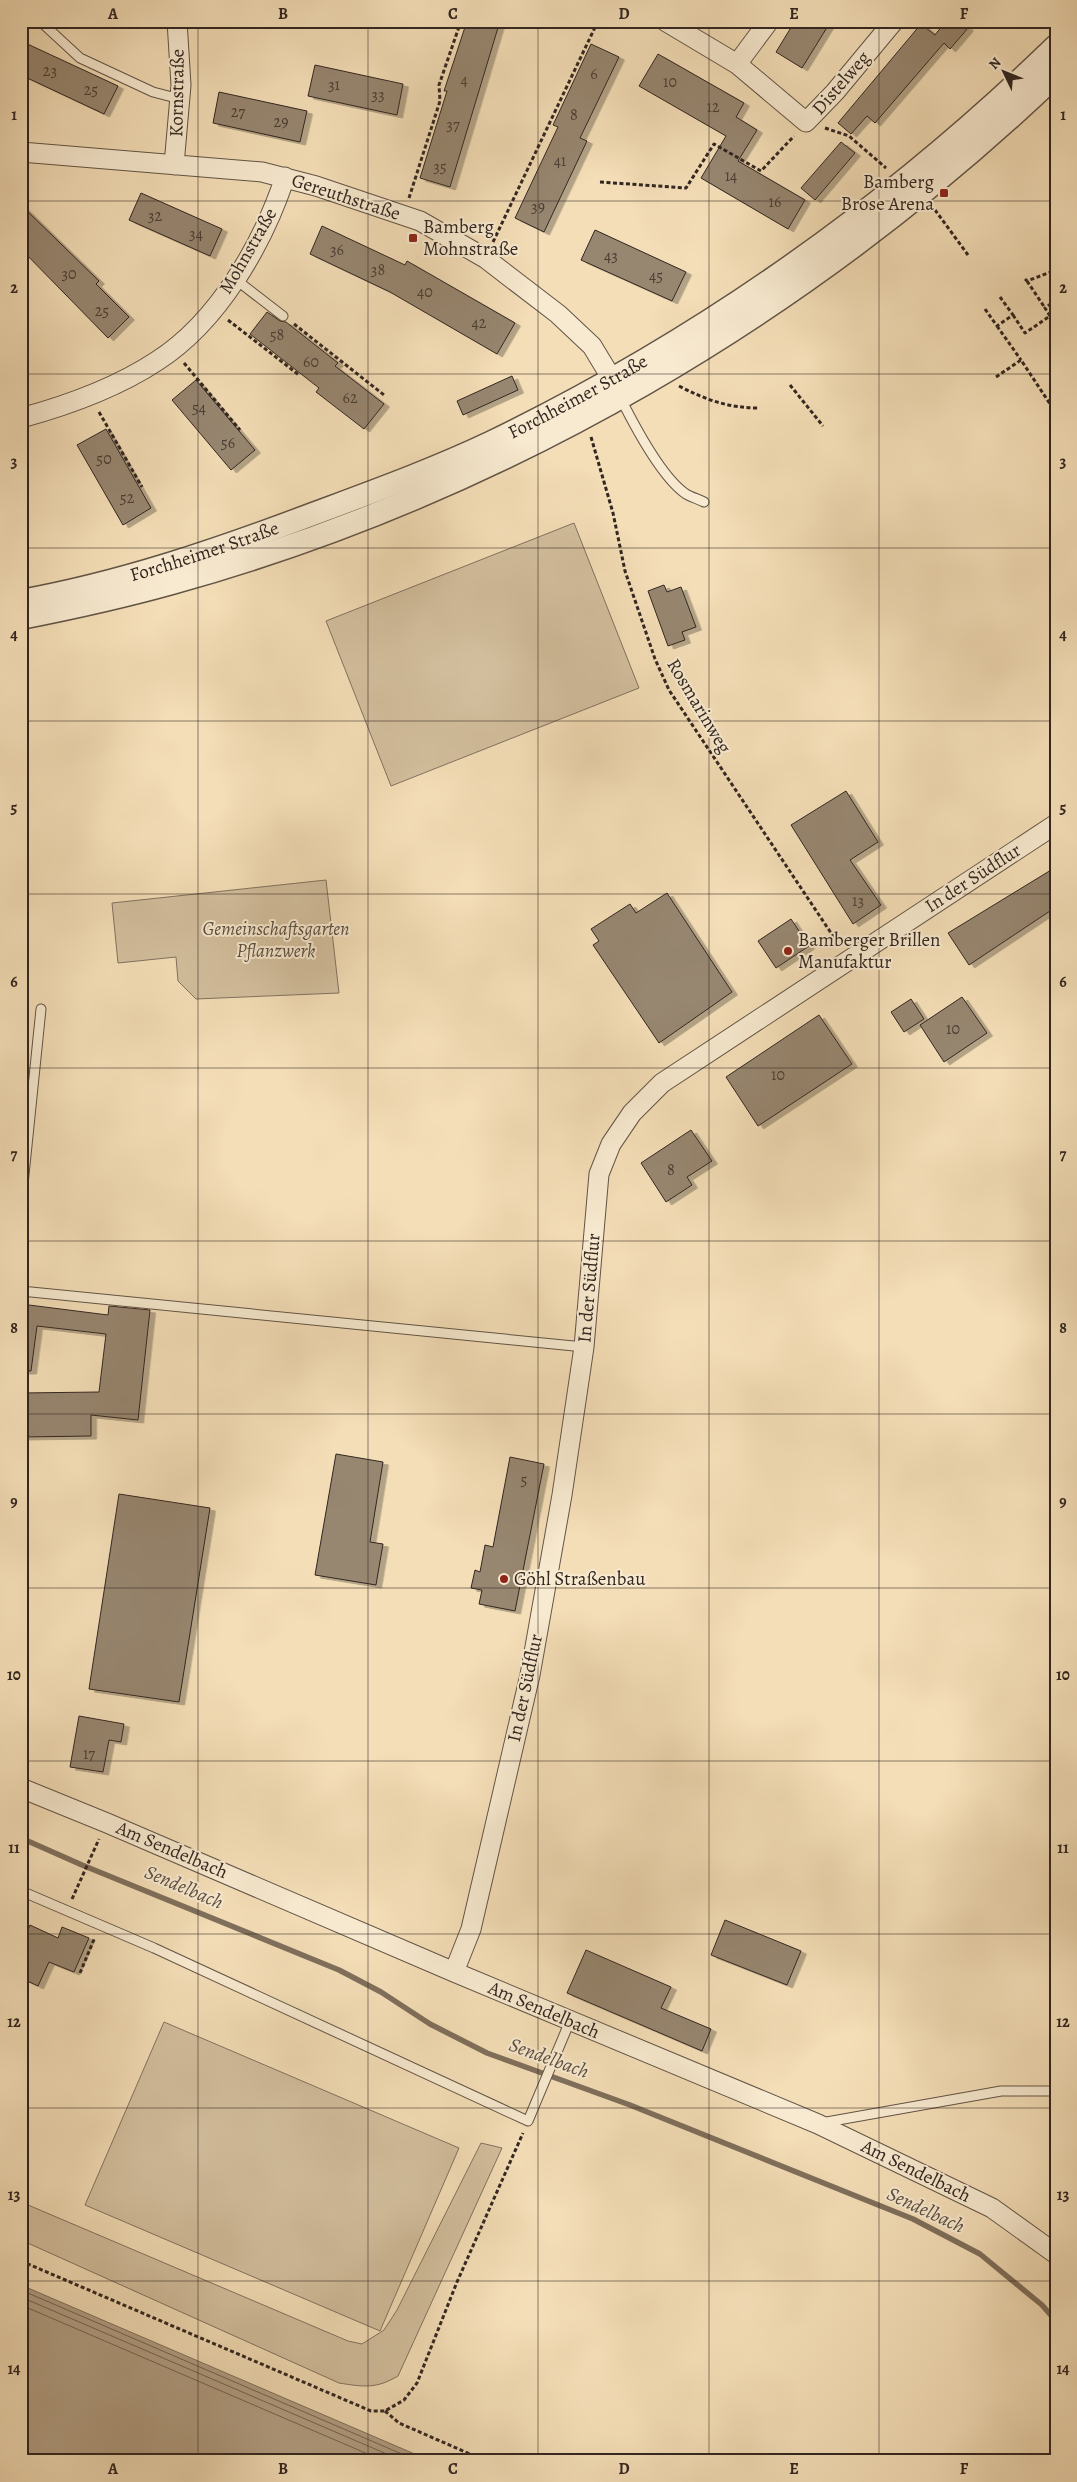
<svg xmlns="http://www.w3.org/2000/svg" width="1077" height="2482" font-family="Alegreya,serif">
<defs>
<filter id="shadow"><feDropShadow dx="5.5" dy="3" stdDeviation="0" flood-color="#0004"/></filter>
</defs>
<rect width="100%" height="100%" fill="#f4deb7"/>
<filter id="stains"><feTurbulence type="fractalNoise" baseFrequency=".004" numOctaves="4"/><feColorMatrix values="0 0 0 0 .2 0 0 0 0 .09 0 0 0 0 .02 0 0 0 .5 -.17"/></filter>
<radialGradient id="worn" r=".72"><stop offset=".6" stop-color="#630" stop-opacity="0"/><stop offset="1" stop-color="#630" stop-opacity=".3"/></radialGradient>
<path fill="#d3bf9e" stroke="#827260" d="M574,523L639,688L391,786L326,621Z
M326,880L339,993L196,999L178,981L176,957L118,963L112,903Z
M164,2022L459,2148L380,2331L85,2205Z
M481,2143L502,2148L398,2376C376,2389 364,2387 339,2383L21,2240V2202L348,2341L362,2344L384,2330L397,2310Z"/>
<path fill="#b29f84" stroke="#7f6f5c" d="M21,2285L431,2461H21Z"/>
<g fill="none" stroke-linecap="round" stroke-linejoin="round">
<path stroke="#726252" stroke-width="1" d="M21,2290L418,2461
M21,2297L403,2461
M21,2305L384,2461"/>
<path stroke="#7f6f5c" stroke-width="5.5" d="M21,1838L82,1865L339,1970L381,1992L430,2024L487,2053L630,2105L913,2219L980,2254L1042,2305L1056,2321"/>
</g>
<path fill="#97866f" stroke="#322621" filter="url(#shadow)" d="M467,21H500L450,187L420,178L447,91H444Z
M795,21H831L802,68L776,52Z
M946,21H959L968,28L950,49L944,43L875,123L867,116L851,134L838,123L921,24L935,35Z
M21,41L118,86L104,114L21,75Z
M591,44L619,57L580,138L587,141L544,232L515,218L558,127L553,125Z
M658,54L744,103L736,117L757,130L738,161L805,200L788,229L701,178L726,136L639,86Z
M315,65L403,84L397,115L308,96Z
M219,92L307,111L300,142L213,123Z
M841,142L855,153L815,200L801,188Z
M141,193L222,229L210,256L129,220Z
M21,205L99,281L96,284L129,317L108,338L21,249Z
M322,226L405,265L407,261L515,323L497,354L390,292L310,254Z
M595,230L686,272L672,301L581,260Z
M267,312L280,321L286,322L338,363L335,366L384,404L364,429L316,392L319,388L250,334Z
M512,376L518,390L463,415L457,401Z
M196,380L255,450L231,470L172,400Z
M106,429L151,508L123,525L77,445Z
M664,585L667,592L681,587L696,627L682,632L685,640L668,646L648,591Z
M846,791L878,842L850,860L881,905L853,924L791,825Z
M1056,867V907L969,965L948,933Z
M667,893L732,992L659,1043L593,945L599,941L591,929L630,904L636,913Z
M791,919L809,946L776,968L758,941Z
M962,997L987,1033L944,1062L920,1025Z
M911,999L924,1019L904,1032L891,1012Z
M819,1015L852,1064L758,1126L726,1077Z
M691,1130L712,1161L687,1177L692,1185L666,1202L641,1163Z
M21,1304L108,1315L109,1306L150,1310L138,1420L91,1415V1436L21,1437V1393L99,1392L106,1334L37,1326L31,1371H21Z
M336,1454L383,1462L370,1542L383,1544L376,1585L315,1575Z
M510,1457L544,1464L515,1611L479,1604L482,1590L471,1588L475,1570L480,1572L485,1545L493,1547Z
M119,1494L210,1508L179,1702L89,1689Z
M79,1716L124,1724L121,1742L109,1740L103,1772L70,1767Z
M725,1920L801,1951L787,1985L711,1955Z
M30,1925L58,1938L62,1927L89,1938L74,1972L49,1962L38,1986L21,1978V1945Z
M586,1950L671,1987L661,2008L711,2029L702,2051L567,1993Z"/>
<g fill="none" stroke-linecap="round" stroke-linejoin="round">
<defs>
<path id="service" d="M40,21L80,58L153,92L180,99
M235,279L283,316
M620,397C634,425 661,477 686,494C691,497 698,499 704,502
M21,1204L41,1009
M21,1291L584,1347
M21,1891L154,1948L528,2121L570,2021
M821,2123L1001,2091H1056"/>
<path id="minor" d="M665,21L737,64L806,122L835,92L894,21
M737,64L769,21
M21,152L262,172L316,186L420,221L485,258L558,314L592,346L612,379
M174,165L181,85L177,21
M21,418C69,405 116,388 157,361C218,322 263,244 285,177
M21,1788L107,1823L454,1972L818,2124L992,2208L1056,2254
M454,1972L471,1929L530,1675L562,1495L584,1347L599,1174L611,1144L632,1113L662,1083L1056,824"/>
<g id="tertiary">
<path id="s1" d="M21,601C121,583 218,550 313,514C372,492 433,470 490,443C699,342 890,207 1056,46"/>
<path d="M21,618C72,608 122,597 172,583C503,491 808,312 1056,75"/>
</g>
</defs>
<use href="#service" stroke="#625446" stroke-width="11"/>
<use href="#minor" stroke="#625446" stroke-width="21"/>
<use href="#tertiary" stroke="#625446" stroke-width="25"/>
<path stroke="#322621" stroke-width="3" stroke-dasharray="4 2.5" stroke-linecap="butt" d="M825,128L849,136L886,168
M600,182L686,188L714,144L761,171L794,136
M409,198L440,101L439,85L461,21
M935,210L968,255
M493,242L598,21
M1025,279L1027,281L1056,270
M1027,281L1045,308
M985,309L997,326L1013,315L1000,297
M1013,315L1025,333L1050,316L1056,323
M1050,316L1045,308L1056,300
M228,320L299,375
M294,324L384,395
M997,326L1021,360
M184,363L240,430
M996,377L1021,360L1056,413
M790,385L823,426
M679,386C706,400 729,408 759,408
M99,412L142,487
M591,437L613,513L625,571L655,659L669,690L839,945
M1054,465L1056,463
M72,1899L99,1839
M80,1973L95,1937
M21,2261L371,2411H385L404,2400L417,2383L457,2282L523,2133
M385,2411L399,2423L486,2461"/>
<use href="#service" stroke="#f8ead0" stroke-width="9"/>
<use href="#minor" stroke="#f8ead0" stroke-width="19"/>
<use href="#tertiary" stroke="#f8ead0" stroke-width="22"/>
</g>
<path fill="none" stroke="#322621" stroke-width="1" stroke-opacity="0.55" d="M198,21V2461M368,21V2461M538,21V2461M709,21V2461M879,21V2461M21,201H1056M21,374H1056M21,548H1056M21,721H1056M21,894H1056M21,1068H1056M21,1241H1056M21,1414H1056M21,1588H1056M21,1761H1056M21,1934H1056M21,2108H1056M21,2281H1056"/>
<g fill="#8f2418" stroke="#f8ead0" stroke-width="2">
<rect x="939" y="188" width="10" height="10" rx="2.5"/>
<rect x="408" y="233" width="10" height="10" rx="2.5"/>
<circle cx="788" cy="951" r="5"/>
<circle cx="504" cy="1579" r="5"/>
</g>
<g text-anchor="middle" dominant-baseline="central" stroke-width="4" stroke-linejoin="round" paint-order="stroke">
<g font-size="16" fill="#4b3e34">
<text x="50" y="71">23</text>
<text x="594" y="74">6</text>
<text x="464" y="80">4</text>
<text x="670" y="82">10</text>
<text x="334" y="85">31</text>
<text x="91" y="90">25</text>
<text x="378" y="95">33</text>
<text x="713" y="107">12</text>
<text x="238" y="112">27</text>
<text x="574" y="115">8</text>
<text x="281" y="122">29</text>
<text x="453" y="125">37</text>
<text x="560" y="161">41</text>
<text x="440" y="167">35</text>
<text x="731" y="176">14</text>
<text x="775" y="202">16</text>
<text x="538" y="207">39</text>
<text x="155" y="216">32</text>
<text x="196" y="234">34</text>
<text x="337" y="250">36</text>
<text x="611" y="256">43</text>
<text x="378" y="270">38</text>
<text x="69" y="274">30</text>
<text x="656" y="276">45</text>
<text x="425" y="292">40</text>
<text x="102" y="311">25</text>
<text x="479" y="323">42</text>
<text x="277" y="335">58</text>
<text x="311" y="362">60</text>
<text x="350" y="398">62</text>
<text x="199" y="408">54</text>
<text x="228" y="443">56</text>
<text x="104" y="459">50</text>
<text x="127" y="498">52</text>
<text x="858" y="901">13</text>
<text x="953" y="1029">10</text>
<text x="778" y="1075">10</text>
<text x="671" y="1170">8</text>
<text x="524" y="1480">5</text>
<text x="89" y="1754">17</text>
</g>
<g font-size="19" fill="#322621" stroke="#f8ead0">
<text transform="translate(841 83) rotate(-49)">Distelweg</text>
<text transform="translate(177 93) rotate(-89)">Kornstraße</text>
<text transform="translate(346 197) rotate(18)">Gereuthstraße</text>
<text transform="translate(248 251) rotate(-60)">Mohnstraße</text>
<text stroke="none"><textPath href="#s1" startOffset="595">Forchheimer Straße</textPath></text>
<text stroke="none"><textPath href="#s1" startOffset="190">Forchheimer Straße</textPath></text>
<text transform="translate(699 706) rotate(59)">Rosmarinweg</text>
<text transform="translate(973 878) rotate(-33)">In der Südflur</text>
<text transform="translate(589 1288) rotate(-85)">In der Südflur</text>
<text transform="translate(525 1688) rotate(-78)">In der Südflur</text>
<text transform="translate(172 1850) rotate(23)">Am Sendelbach</text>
<text transform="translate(544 2010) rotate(23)">Am Sendelbach</text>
<text transform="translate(916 2171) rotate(26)">Am Sendelbach</text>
</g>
<g font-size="19" fill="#322621" stroke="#f8ead0" text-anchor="start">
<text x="934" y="182" text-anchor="end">Bamberg<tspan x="934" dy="22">Brose Arena</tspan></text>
<text x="423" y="227">Bamberg<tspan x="423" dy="22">Mohnstraße</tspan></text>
<text x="798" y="940">Bamberger Brillen<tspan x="798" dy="22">Manufaktur</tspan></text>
<text x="514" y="1579">Göhl Straßenbau</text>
</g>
<g font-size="19" font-style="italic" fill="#5a4c40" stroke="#f8ead0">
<text x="276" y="929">Gemeinschaftsgarten<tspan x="276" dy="22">Pflanzwerk</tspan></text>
</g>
<g font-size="20" font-style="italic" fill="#5f5044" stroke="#f8ead0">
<text transform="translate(184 1887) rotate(23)">Sendelbach</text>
<text transform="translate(549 2058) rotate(20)">Sendelbach</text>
<text transform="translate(926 2210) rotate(25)">Sendelbach</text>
</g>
</g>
<rect width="1077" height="2482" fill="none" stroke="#f4deb7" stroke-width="55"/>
<g transform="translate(1004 72) rotate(313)" stroke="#f8ead0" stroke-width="4" paint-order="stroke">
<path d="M0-4L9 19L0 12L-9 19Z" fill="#322621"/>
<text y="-8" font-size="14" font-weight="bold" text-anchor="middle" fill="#322621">N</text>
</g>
<rect x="28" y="28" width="1022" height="2426" fill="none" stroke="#322621" stroke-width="2"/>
<g font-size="16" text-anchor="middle" font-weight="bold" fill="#322621">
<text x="113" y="19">A</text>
<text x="283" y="19">B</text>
<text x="453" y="19">C</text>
<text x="624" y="19">D</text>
<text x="794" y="19">E</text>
<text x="964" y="19">F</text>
<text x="14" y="120">1</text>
<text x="1063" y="120">1</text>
<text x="14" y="293">2</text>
<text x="1063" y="293">2</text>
<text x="14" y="467">3</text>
<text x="1063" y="467">3</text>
<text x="14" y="640">4</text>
<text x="1063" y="640">4</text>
<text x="14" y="813">5</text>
<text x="1063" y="813">5</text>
<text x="14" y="987">6</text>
<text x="1063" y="987">6</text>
<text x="14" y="1160">7</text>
<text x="1063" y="1160">7</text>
<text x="14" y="1333">8</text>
<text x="1063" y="1333">8</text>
<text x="14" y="1507">9</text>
<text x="1063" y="1507">9</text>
<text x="14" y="1680">10</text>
<text x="1063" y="1680">10</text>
<text x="14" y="1853">11</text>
<text x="1063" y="1853">11</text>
<text x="14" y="2027">12</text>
<text x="1063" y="2027">12</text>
<text x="14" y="2200">13</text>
<text x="1063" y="2200">13</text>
<text x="14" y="2374">14</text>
<text x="1063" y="2374">14</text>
<text x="113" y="2474">A</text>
<text x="283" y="2474">B</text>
<text x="453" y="2474">C</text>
<text x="624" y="2474">D</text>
<text x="794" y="2474">E</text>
<text x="964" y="2474">F</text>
</g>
<rect width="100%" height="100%" filter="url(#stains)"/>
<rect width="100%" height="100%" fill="url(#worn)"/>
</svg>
